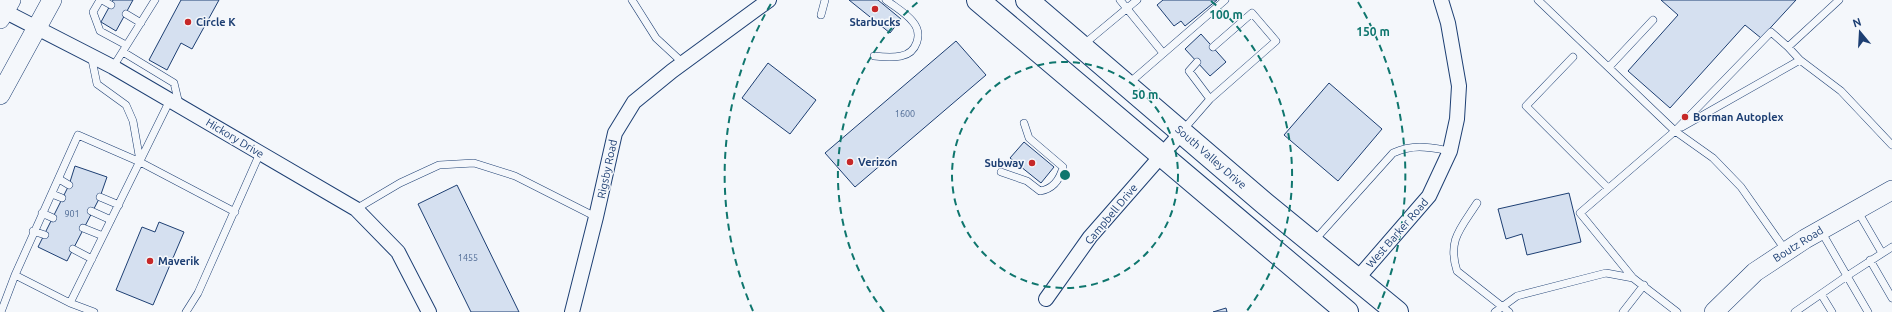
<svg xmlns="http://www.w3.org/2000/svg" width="1892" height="312" font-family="Ubuntu,sans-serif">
<rect width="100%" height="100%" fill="#f4f7fb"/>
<path fill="#d5e0f0" stroke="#1d3f73" d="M113,0H133L116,31L101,22Z
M181,0H219L192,49L181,43L167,70L149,60Z
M849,0H878L901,19L890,33Z
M1163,0H1217L1185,26L1181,21L1174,26L1157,5Z
M1661,0H1796L1761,38L1745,25L1670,108L1628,71L1678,15Z
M1201,34L1226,62L1210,76L1185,49Z
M956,41L986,75L855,187L825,153Z
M768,63L816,100L790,134L742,98Z
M1329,83L1382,129L1338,181L1284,135Z
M1024,142L1054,167L1041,183L1010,158Z
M75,166L107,177L100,197L67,261L38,247L69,185Z
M457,185L519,312H471L418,204Z
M1569,193L1581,242L1527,255L1522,234L1506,239L1498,209Z
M159,222L184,232L153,305L116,290L142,227L155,232Z
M1226,308L1227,312H1213Z"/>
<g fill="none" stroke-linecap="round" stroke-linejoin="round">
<defs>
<path id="lane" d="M100,0L93,12L100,31L126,45
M102,0L111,5
M632,0L656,38L683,63
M1120,0L1163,53
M1538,0L1675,131
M1839,0L1788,47L1800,60L1841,91L1892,145
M126,14L141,23
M821,15L825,0
M1083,45L1137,0
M123,52L174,83L179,104
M91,55L97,84L126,105L133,121L140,161
M874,56C883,57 892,58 901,56C917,53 923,34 913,22C906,13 895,7 886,0
M1573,57L1526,106L1608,188
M1197,62L1189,71L1210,99
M113,67L155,0
M1609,67L1653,20
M1128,84L1225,0
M1682,127L1800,60
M1183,130L1210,99L1276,41L1252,13L1213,47
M1675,131L1771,32L1788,47
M1001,172L1027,181L1040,191C1053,189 1060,179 1063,167L1029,138L1024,123
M59,179L69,185
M52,194L62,198
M100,197L119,205
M1477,203C1461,228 1447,240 1457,271L1509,312
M356,209L400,183L439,165L474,163L515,176L596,217
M1857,210L1882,253
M91,211L111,220
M42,213L53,218
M83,228L103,236
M33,231L45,235
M1314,241L1393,153C1414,144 1427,147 1450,151
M73,249L92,259
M1870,260L1892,298
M1633,278L1580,213L1675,131L1713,158L1741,187L1786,251
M1821,294L1832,312
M70,303L15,275L78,135L140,162L235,212
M1,312L15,275
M94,312L70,303L170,100
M186,312L198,293L260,153
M1495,312L1517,296L1606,273L1633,278L1677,312
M1623,312L1644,285
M1795,312L1847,276L1821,231
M1868,312L1847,276L1892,247"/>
<path id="street" d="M0,9L113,67L356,209L398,252L429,312
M1357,279L1429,196L1450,151L1457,119L1459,86L1448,23L1441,0
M1046,299L1090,237L1182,132
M572,312L596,217L615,133L634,102L672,71L769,0"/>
<path id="secondary" d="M0,19L11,0
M0,95L52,0
M1714,312L1755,272L1805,239L1892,190"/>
<path id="primary" d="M978,0L1347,312
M1027,0L1264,203L1397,312"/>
</defs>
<use href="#lane" stroke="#1d3f73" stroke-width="8"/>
<use href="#street" stroke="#1d3f73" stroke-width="16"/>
<use href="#secondary" stroke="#1d3f73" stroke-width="20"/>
<use href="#primary" stroke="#1d3f73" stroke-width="24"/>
<use href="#lane" stroke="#f4f7fb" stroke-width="7"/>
<use href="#street" stroke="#f4f7fb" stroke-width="14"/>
<use href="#secondary" stroke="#f4f7fb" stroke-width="19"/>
<use href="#primary" stroke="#f4f7fb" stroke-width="22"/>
</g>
<g fill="none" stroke="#0f766e" stroke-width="2" stroke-dasharray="7 5">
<circle cx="1065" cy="175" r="113"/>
<path d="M884 312A227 227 0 0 1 919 1M1211 1A227 227 0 0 1 1246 312"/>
<path d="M753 311A340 340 0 0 1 772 2M1358 2A340 340 0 0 1 1377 311"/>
</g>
<g fill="#c62828" stroke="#f4f7fb" stroke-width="1.5">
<circle cx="875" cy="9" r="4"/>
<circle cx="188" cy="22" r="4"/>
<circle cx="1685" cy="117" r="4"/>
<circle cx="850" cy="162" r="4"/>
<circle cx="1032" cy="163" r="4"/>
<circle cx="150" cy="261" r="4"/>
</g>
<g text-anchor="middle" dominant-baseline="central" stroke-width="3" stroke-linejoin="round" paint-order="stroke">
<g font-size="9" fill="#4b6792">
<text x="905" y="114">1600</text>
<text x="72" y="214">901</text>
<text x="468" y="258">1455</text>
</g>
<g font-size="11" font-weight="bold" fill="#1d3f73" stroke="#f4f7fb" text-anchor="start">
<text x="196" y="22">Circle K</text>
<text x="875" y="22" text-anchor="middle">Starbucks</text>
<text x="1693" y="117">Borman Autoplex</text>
<text x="858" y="162">Verizon</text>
<text x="1024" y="163" text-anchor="end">Subway</text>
<text x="158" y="261">Maverik</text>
</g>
<g font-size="11" fill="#1d3f73" stroke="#f4f7fb">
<text transform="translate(235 138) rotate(31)">Hickory Drive</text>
<text transform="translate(1211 157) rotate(41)">South Valley Drive</text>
<text transform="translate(607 169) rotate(-78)">Rigsby Road</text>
<text transform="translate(1111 214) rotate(-50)">Campbell Drive</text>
<text transform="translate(1397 233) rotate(-49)">West Barker Road</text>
<text transform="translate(1798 244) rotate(-32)">Boutz Road</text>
</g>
</g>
<circle cx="1065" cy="175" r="6" fill="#0f766e" stroke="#f4f7fb" stroke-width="2"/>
<g font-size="12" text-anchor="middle" font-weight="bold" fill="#0f766e" stroke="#f4f7fb" stroke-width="3" stroke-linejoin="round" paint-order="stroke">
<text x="1226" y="19">100 m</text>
<text x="1373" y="36">150 m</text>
<text x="1145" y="99">50 m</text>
</g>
<g transform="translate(1860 32) rotate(342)" stroke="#f4f7fb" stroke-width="3" paint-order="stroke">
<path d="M0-3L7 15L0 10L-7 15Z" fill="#1d3f73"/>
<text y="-6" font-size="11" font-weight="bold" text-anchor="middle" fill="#1d3f73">N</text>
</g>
</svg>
